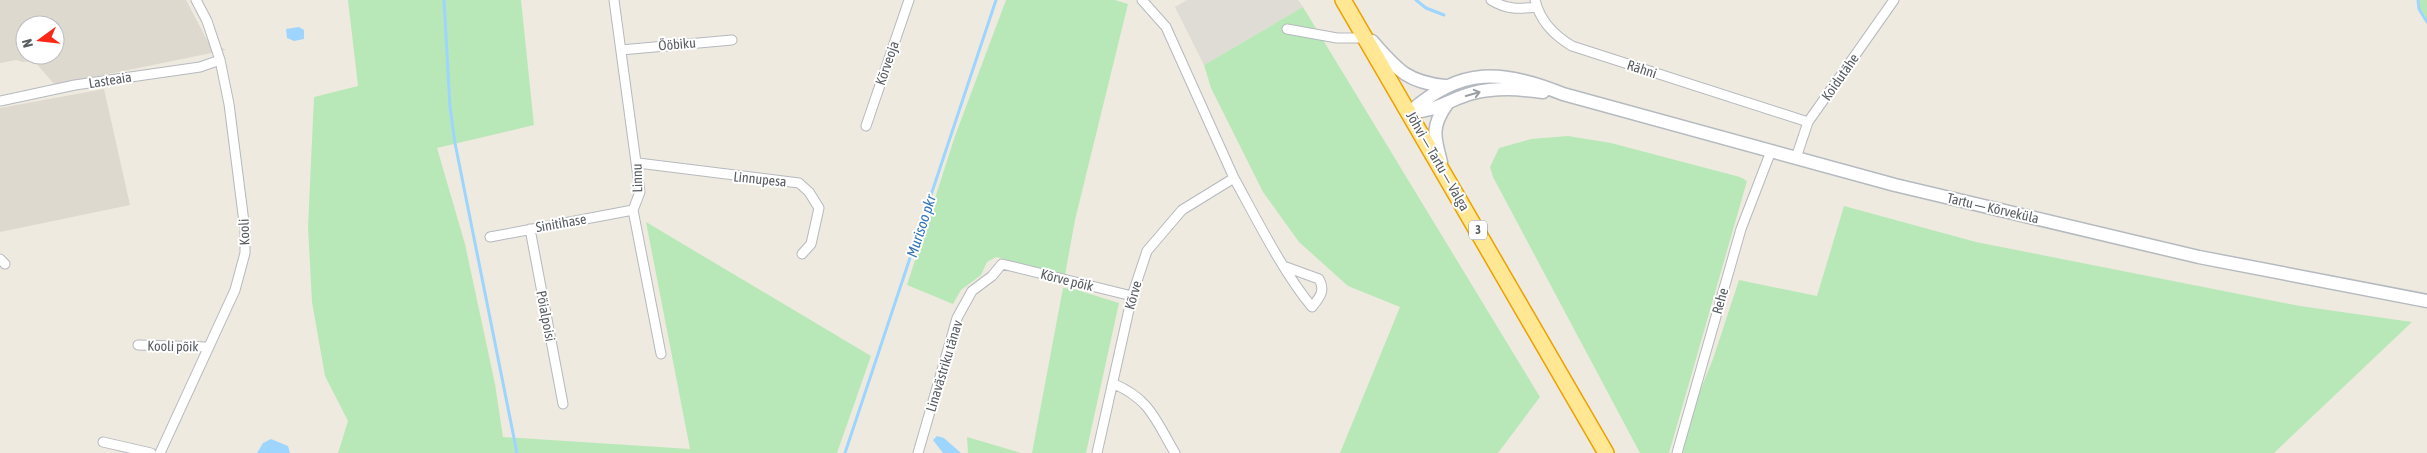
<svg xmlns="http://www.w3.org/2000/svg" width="2427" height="453" font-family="'Asap Condensed',sans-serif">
<rect width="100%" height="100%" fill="#eeeadf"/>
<path fill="#dedcd4" d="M1187,0H1298L1303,7L1204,65L1175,7Z"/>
<path fill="#ddd9ce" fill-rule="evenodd" d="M0,0H186L207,40L226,50L55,85L34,61L23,62L16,60L0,63ZM25,25H55V55H25Z
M104,89L130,205L0,232V108Z"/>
<path fill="#b9e8b8" d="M348,0H521L534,125L437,148L465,244L495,384L503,437L690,449L646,222L871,356L837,453H338L348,421L325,376L312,302L308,227L314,97L358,86Z
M1006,0H1115L1128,4L1075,220L1065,275L996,257L987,262L981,275L961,290L953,304L907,285L955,136Z
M2418,0H2427V22L2419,9Z
M1303,7L1540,397L1498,453H1340L1400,307L1348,286L1299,242L1263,192L1211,88L1204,65Z
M1568,136L1611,143L1740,177L1747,181L1669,453H1640L1493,177L1490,167L1499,148L1531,139Z
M1844,206L1976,242L2300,306L2412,322L2274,453H1683L1693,408L1713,359L1739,280L1817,296Z
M1063,288L1074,289L1119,303L1086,453H1032Z
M967,437L1021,453H968Z"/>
<path fill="#9ed5ff" d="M299,27L304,30V39L294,41L287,38L286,29Z
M937,436L944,438L961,453H943L933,440Z
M271,439L288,446L290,453H257L263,443Z"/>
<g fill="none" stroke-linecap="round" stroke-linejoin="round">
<path stroke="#9ed5ff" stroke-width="3" d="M444,0L450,107L455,143L517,453
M1416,0L1426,8L1444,15
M2418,0L2419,9L2427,22
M845,453L996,0"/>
<defs>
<path id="minor" d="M614,0L640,192L633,210L661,354
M1491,0C1507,10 1519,9 1537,7
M1535,0C1540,21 1555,36 1572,46L1808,122
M1287,29L1337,38H1367
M621,50L732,40
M0,101L75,85L200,67L220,60
M866,126L909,0
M1796,158L1808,122L1894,0
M638,163L799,183L809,192L819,208L811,244L802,254
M1234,178C1256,218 1283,272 1312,307C1319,298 1326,291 1319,279L1286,267
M530,229L563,404
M490,237L633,210
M0,259L5,264
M138,345L207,347
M1114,384C1150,399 1156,421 1175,453
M103,442L151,453
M160,453L235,290L245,253V230L229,104L220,60L207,21L196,0
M918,453L957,318L972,291L992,276L1002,264L1132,296
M1097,453L1132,296L1147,251L1182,210L1234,178L1166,27L1142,0
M1677,453L1741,229L1771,151"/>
<path id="secondary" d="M1372,41C1397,69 1406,82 1445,86
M1410,112C1461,66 1503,70 1563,94L1895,185L2199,257L2427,301
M1410,112C1439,111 1449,99 1473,93C1498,87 1519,89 1543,92
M1441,162C1434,137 1431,126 1447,104"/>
<path id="trunk" d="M1343,0L1606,453"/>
</defs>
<use href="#minor" stroke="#b5b9be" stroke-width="11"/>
<use href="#secondary" stroke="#b5bac0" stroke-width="15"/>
<use href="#trunk" stroke="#eda100" stroke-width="18"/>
<use href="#minor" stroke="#fff" stroke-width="9"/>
<use href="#secondary" stroke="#fff" stroke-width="12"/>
<use href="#trunk" stroke="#ffe794" stroke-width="15"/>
</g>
<defs><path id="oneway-shaft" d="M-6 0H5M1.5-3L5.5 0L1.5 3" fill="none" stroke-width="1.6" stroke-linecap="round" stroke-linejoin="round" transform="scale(1.25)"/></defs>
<use stroke="#9b9ea1" href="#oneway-shaft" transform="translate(1473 94) rotate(-16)"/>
<g text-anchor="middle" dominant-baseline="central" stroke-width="4" stroke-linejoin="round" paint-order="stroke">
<rect fill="#fff" stroke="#8a8e91" stroke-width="1" x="1469" y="220.5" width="18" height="19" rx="4"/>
<g font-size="12" font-weight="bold" fill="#585d62">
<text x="1478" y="230">3</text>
</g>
<g font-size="14" fill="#585d62" stroke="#fff">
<text transform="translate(677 44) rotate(-5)">Ööbiku</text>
<text transform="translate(887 63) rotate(-71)">Kõrveoja</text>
<text transform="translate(1642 69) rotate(18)">Rähni</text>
<text transform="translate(1840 77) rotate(-55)">Koidutähe</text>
<text transform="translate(110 80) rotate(-9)">Lasteaia</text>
<text transform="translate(1438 161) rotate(60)">Jõhvi — Tartu — Valga</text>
<text transform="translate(637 178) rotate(-91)">Linnu</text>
<text transform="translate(760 179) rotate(6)">Linnupesa</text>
<text transform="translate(1993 208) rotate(13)">Tartu — Kõrveküla</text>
<text transform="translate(561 223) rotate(-10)">Sinitihase</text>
<text transform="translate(244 232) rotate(-92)">Kooli</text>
<text transform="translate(1067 280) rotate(14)">Kõrve põik</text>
<text transform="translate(1133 295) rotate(-74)">Kõrve</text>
<text transform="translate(1720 301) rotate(-74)">Rehe</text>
<text transform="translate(546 316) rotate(79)">Pöialpoisi</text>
<text transform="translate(173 346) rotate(1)">Kooli põik</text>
<text transform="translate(944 366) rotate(-73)">Linavästriku tänav</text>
</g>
<g font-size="15" font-style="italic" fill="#3175bb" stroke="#fff">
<text transform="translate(921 226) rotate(-72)">Murisoo pkr</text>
</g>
</g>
<g transform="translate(40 40) rotate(255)"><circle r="24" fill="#ffffff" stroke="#bcbec0"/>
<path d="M0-4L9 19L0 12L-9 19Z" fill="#fb2818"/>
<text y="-8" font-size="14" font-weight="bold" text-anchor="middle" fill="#585d62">N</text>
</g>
</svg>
